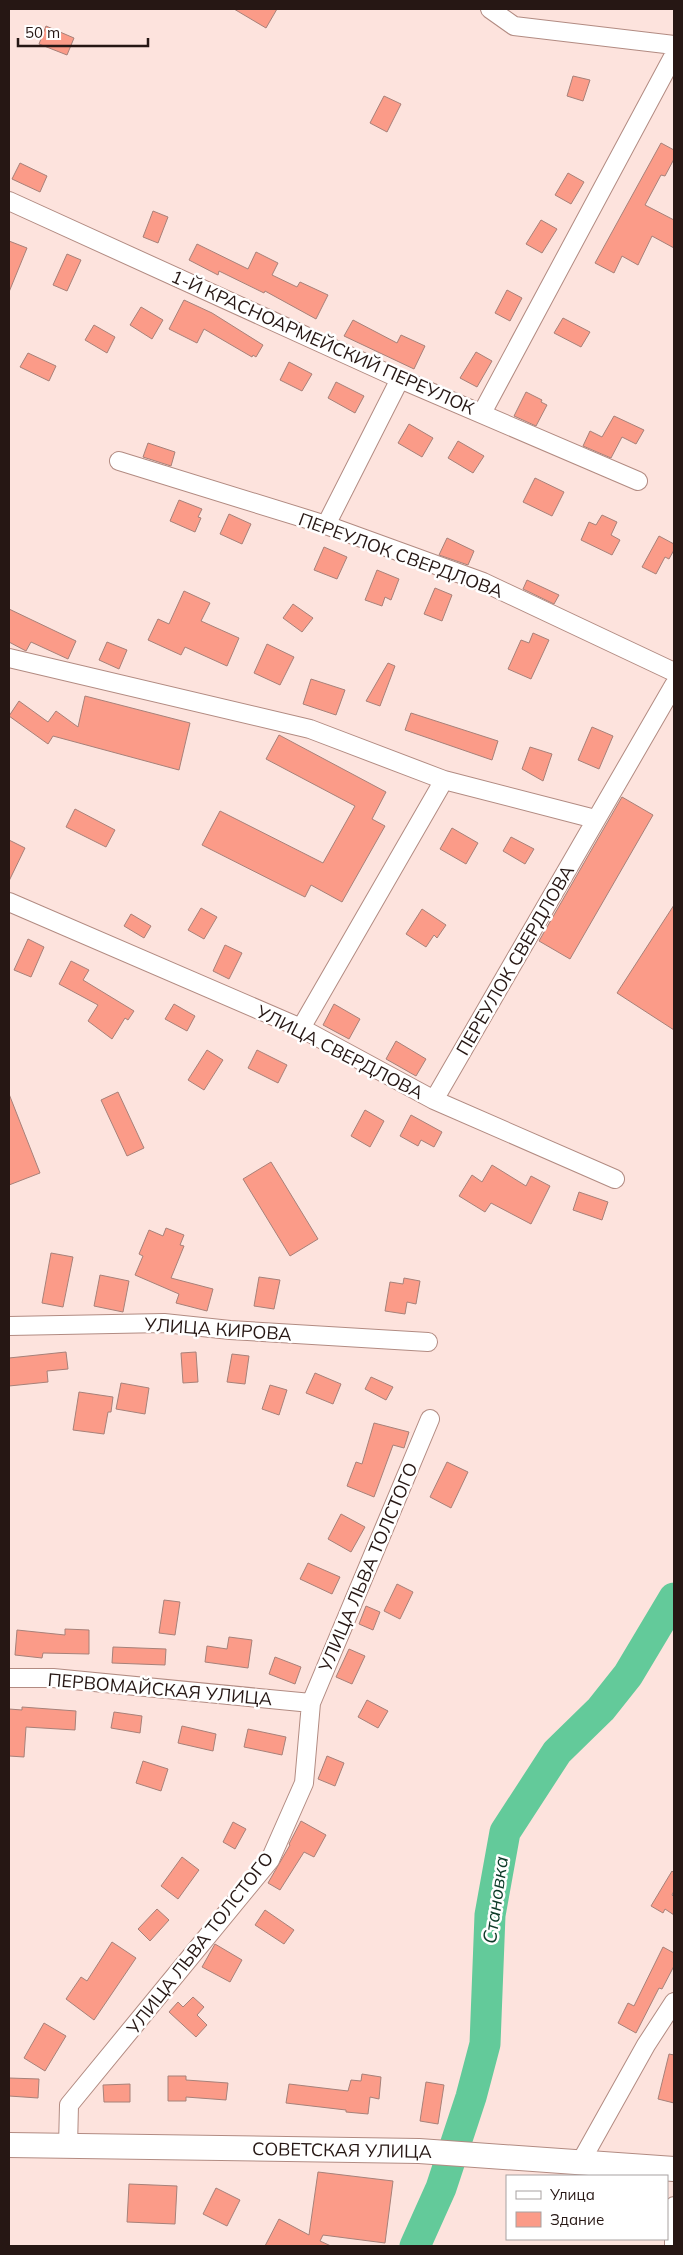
<svg xmlns="http://www.w3.org/2000/svg" width="683" height="2255" font-family="Mulish,sans-serif">
<rect width="100%" height="100%" fill="#fde3dd"/>
<g fill="none" stroke-linecap="round" stroke-linejoin="round">
<path stroke="#63ca9a" stroke-width="31" d="M415,2246L441,2188L471,2097L485,2044L490,1915L505,1832L557,1752L601,1709L628,1675L674,1598"/>
</g>
<path fill="#fb9b88" stroke="#a78179" d="M234,9H277L266,28Z
M46,26L74,38L67,55L39,44Z
M573,76L590,80L583,101L567,96Z
M384,96L401,104L387,132L370,123Z
M661,143L674,150V159L665,176L661,175L645,205L674,220V248L652,236L638,265L622,256L614,273L595,263Z
M20,163L47,176L40,192L12,179Z
M568,173L584,182L571,204L555,195Z
M153,211L168,217L158,243L143,237Z
M541,220L557,229L542,253L526,244Z
M9,241L27,248L9,292Z
M197,244L248,269L256,252L278,263L272,275L297,287L300,282L328,295L316,319L265,291L264,293L219,271L218,275L189,260Z
M67,254L81,260L67,291L53,285Z
M507,290L522,298L510,321L495,313Z
M184,300L212,313L263,345L256,357L253,355L252,357L204,329L197,343L169,329Z
M141,307L163,320L152,339L130,325Z
M563,318L590,332L581,347L554,333Z
M353,320L397,343L401,335L425,346L414,369L344,336Z
M94,325L115,337L107,353L85,340Z
M476,352L492,361L477,387L460,378Z
M28,353L56,366L49,381L20,367Z
M289,362L312,374L302,391L280,380Z
M336,382L364,396L355,413L328,398Z
M526,392L542,400L541,402L547,405L536,426L514,416Z
M614,416L644,430L636,444L622,437L611,458L583,446L590,431L602,437Z
M409,424L433,438L422,457L398,443Z
M458,441L484,456L473,473L448,458Z
M148,443L175,452L171,466L143,457Z
M535,478L564,492L552,516L523,502Z
M179,500L202,509L198,517L201,518L195,532L170,521Z
M229,514L251,524L242,544L220,534Z
M602,515L617,522L611,535L620,540L612,555L581,540L589,522L596,525Z
M659,536L674,544V550L669,559L665,557L656,574L642,567Z
M447,538L474,551L468,565L439,555Z
M324,547L347,557L337,579L314,570Z
M377,570L399,579L391,600L385,597L382,606L365,600Z
M527,580L559,595L554,604L523,589Z
M435,588L452,595L442,621L424,614Z
M184,591L210,603L201,621L239,638L227,666L185,647L181,655L148,640L158,619L169,624Z
M293,604L313,618L302,632L283,618Z
M9,609L76,641L68,659L31,642L26,651L9,642Z
M533,633L549,640L531,679L508,669L521,640L529,643Z
M107,642L127,650L119,669L99,660Z
M267,644L294,657L280,685L254,673Z
M388,663L395,666L380,706L366,701Z
M311,679L345,690L336,715L303,704Z
M85,696L190,723L179,770L53,736L48,744L9,716L19,701L48,722L56,711L78,727Z
M411,713L498,741L492,760L405,730Z
M592,727L613,736L599,769L578,760Z
M279,735L386,792L372,819L385,826L342,902L311,885L305,897L202,845L220,811L323,863L355,806L266,759Z
M530,747L552,754L543,781L522,769Z
M622,797L653,815L570,959L539,941Z
M75,809L115,830L106,847L66,827Z
M452,828L478,843L466,864L440,849Z
M511,837L534,849L525,864L503,851Z
M9,840L25,848L9,881Z
M674,905V1030L617,993Z
M201,908L217,917L204,939L188,930Z
M422,909L446,925L437,938L434,935L426,947L406,934Z
M131,914L151,926L144,938L124,926Z
M28,939L44,947L31,977L14,970Z
M225,945L242,953L229,979L213,971Z
M71,961L89,970L83,980L134,1011L128,1020L125,1018L112,1039L88,1021L98,1005L59,984Z
M174,1004L195,1016L187,1031L165,1019Z
M334,1004L360,1019L349,1039L323,1025Z
M396,1041L426,1059L416,1076L386,1059Z
M207,1050L223,1060L204,1090L188,1080Z
M257,1050L287,1065L278,1083L248,1068Z
M118,1092L144,1148L127,1156L101,1100Z
M9,1094L40,1173L9,1185Z
M365,1110L384,1121L370,1147L351,1136Z
M411,1115L442,1132L434,1147L421,1140L418,1146L400,1136Z
M271,1162L318,1239L290,1256L243,1179Z
M492,1165L526,1186L531,1176L550,1186L531,1224L491,1203L485,1212L459,1196L472,1175L482,1182Z
M579,1192L608,1202L602,1220L573,1210Z
M166,1228L184,1235L180,1245L184,1246L171,1278L213,1289L207,1311L176,1303L179,1294L135,1275L143,1256L139,1254L149,1230L163,1236Z
M51,1253L73,1257L63,1307L42,1303Z
M100,1275L129,1281L123,1312L94,1306Z
M259,1277L280,1280L274,1309L254,1306Z
M404,1278L420,1281L416,1304L407,1302L405,1314L385,1311L390,1282L403,1284Z
M66,1352L68,1369L47,1371L48,1382L9,1386V1358Z
M196,1352L198,1382L183,1383L181,1353Z
M232,1354L249,1356L245,1384L227,1382Z
M315,1373L341,1384L333,1404L306,1393Z
M371,1377L393,1387L386,1400L365,1389Z
M121,1383L149,1388L145,1414L116,1409Z
M270,1385L287,1390L279,1415L262,1409Z
M79,1392L113,1397L111,1412H108L104,1434L73,1430Z
M374,1423L409,1432L404,1448L393,1445L374,1497L347,1486L356,1462L362,1464Z
M447,1462L468,1472L451,1508L430,1497Z
M341,1514L365,1527L351,1552L328,1539Z
M308,1563L340,1577L332,1594L300,1579Z
M397,1584L413,1592L400,1619L384,1611Z
M164,1600L180,1602L175,1635L159,1633Z
M366,1606L380,1612L373,1630L359,1624Z
M65,1629L89,1630V1654L43,1653L42,1658L15,1655L17,1630L65,1635Z
M229,1637L252,1640L248,1668L205,1662L207,1646L227,1649Z
M113,1647L166,1649L165,1665L112,1663Z
M349,1649L365,1656L352,1684L336,1677Z
M275,1657L301,1667L295,1684L269,1674Z
M367,1700L388,1711L378,1728L358,1717Z
M22,1707L76,1711L75,1730L26,1727L24,1757L9,1756V1709L22,1710Z
M114,1712L142,1716L140,1733L111,1728Z
M182,1726L216,1734L213,1751L178,1743Z
M248,1729L286,1737L282,1755L244,1747Z
M327,1756L344,1763L335,1786L318,1779Z
M143,1761L168,1769L161,1791L136,1783Z
M301,1821L326,1835L314,1857L304,1852L280,1890L268,1883L290,1845L289,1844Z
M233,1822L246,1829L235,1849L223,1842Z
M182,1857L199,1870L178,1899L161,1886Z
M672,1871L674,1873V1891L672,1895L674,1897V1915L665,1909L663,1913L651,1906Z
M157,1909L169,1920L150,1941L138,1929Z
M265,1910L294,1930L284,1944L255,1925Z
M112,1942L136,1958L94,2020L66,1999L81,1977L87,1981Z
M215,1944L242,1960L230,1982L202,1967Z
M663,1947L674,1953V1966L662,1989L659,1988L636,2033L618,2023L628,2003L634,2006Z
M193,1997L204,2007L197,2015L207,2025L196,2037L169,2012L178,2002L183,2007Z
M44,2023L66,2036L45,2071L24,2058Z
M669,2054L674,2055V2103L658,2099Z
M362,2074L381,2077L379,2099L370,2097L368,2114L346,2112V2110L286,2103L289,2084L348,2091L351,2080L361,2081Z
M168,2076H186V2080L228,2083L226,2100L186,2097V2101H168Z
M9,2078L39,2079L38,2098L9,2096Z
M426,2082L444,2085L438,2124L420,2121Z
M130,2084V2102H104L103,2085Z
M318,2172L393,2181L385,2243L323,2235L320,2241L331,2246H265L279,2219L309,2235Z
M129,2184L177,2186L175,2224L127,2222Z
M216,2188L240,2200L227,2226L203,2214Z"/>
<g fill="none" stroke-linecap="round" stroke-linejoin="round">
<defs>
<path id="street" d="M490,9L514,26L674,45
M9,201L400,379L638,481
M482,413L674,55
M119,461L326,525L483,582L674,672
M326,525L400,379
M9,658L310,729L444,780L595,819
M9,902L301,1028L434,1100L615,1179
M301,1028L444,780
M434,1100L674,685
M9,1326L164,1323L230,1330L428,1342
M9,1678H53L311,1703
M68,2147L69,2105L270,1860L304,1783L311,1703L430,1419
M580,2163L646,2045L674,2002
M674,2246V2206"/>
<path id="secondary" d="M9,2145L419,2151L674,2169"/>
</defs>
<use href="#street" stroke="#b28b82" stroke-width="20"/>
<use href="#secondary" stroke="#b28b82" stroke-width="26"/>
<use href="#street" stroke="#fff" stroke-width="18"/>
<use href="#secondary" stroke="#fff" stroke-width="24"/>
</g>
<g text-anchor="middle" dominant-baseline="central" stroke-width="5" stroke-linejoin="round" paint-order="stroke">
<g font-size="18" fill="#261714" stroke="#fff">
<text transform="translate(323 342) rotate(24)">1-Й КРАСНОАРМЕЙСКИЙ ПЕРЕУЛОК</text>
<text transform="translate(401 555) rotate(20)">ПЕРЕУЛОК СВЕРДЛОВА</text>
<text transform="translate(515 960) rotate(-60)">ПЕРЕУЛОК СВЕРДЛОВА</text>
<text transform="translate(340 1052) rotate(27)">УЛИЦА СВЕРДЛОВА</text>
<text transform="translate(218 1329) rotate(4)">УЛИЦА КИРОВА</text>
<text transform="translate(368 1567) rotate(-67)">УЛИЦА ЛЬВА ТОЛСТОГО</text>
<text transform="translate(160 1689) rotate(5)">ПЕРВОМАЙСКАЯ УЛИЦА</text>
<text transform="translate(200 1943) rotate(-52)">УЛИЦА ЛЬВА ТОЛСТОГО</text>
<text transform="translate(342 2150) rotate(1)">СОВЕТСКАЯ УЛИЦА</text>
</g>
<g font-size="19" font-style="italic" fill="#0c3a27" stroke="#fff">
<text transform="translate(495 1900) rotate(-82)">Становка</text>
</g>
</g>
<rect width="683" height="2255" fill="none" stroke="#261714" stroke-width="20"/>
<rect x="506" y="2175" width="162" height="65" fill="#ffffff" stroke="#a8a2a1"/>
<rect x="516" y="2191" width="25" height="8" fill="#ffffff" stroke="#a8a2a1"/>
<text x="550" y="2200" font-size="15" fill="#261714">Улица</text>
<rect x="516" y="2212" width="25" height="15" fill="#fb9b88" stroke="#a8a2a1"/>
<text x="550" y="2225" font-size="15" fill="#261714">Здание</text>
<path d="M18 38v8h130v-8" fill="none" stroke="#261714" stroke-width="2.5"/>
<text x="25" y="38" font-size="15" fill="#261714" stroke="#ffffff" stroke-width="4" paint-order="stroke">50 m</text>
</svg>
